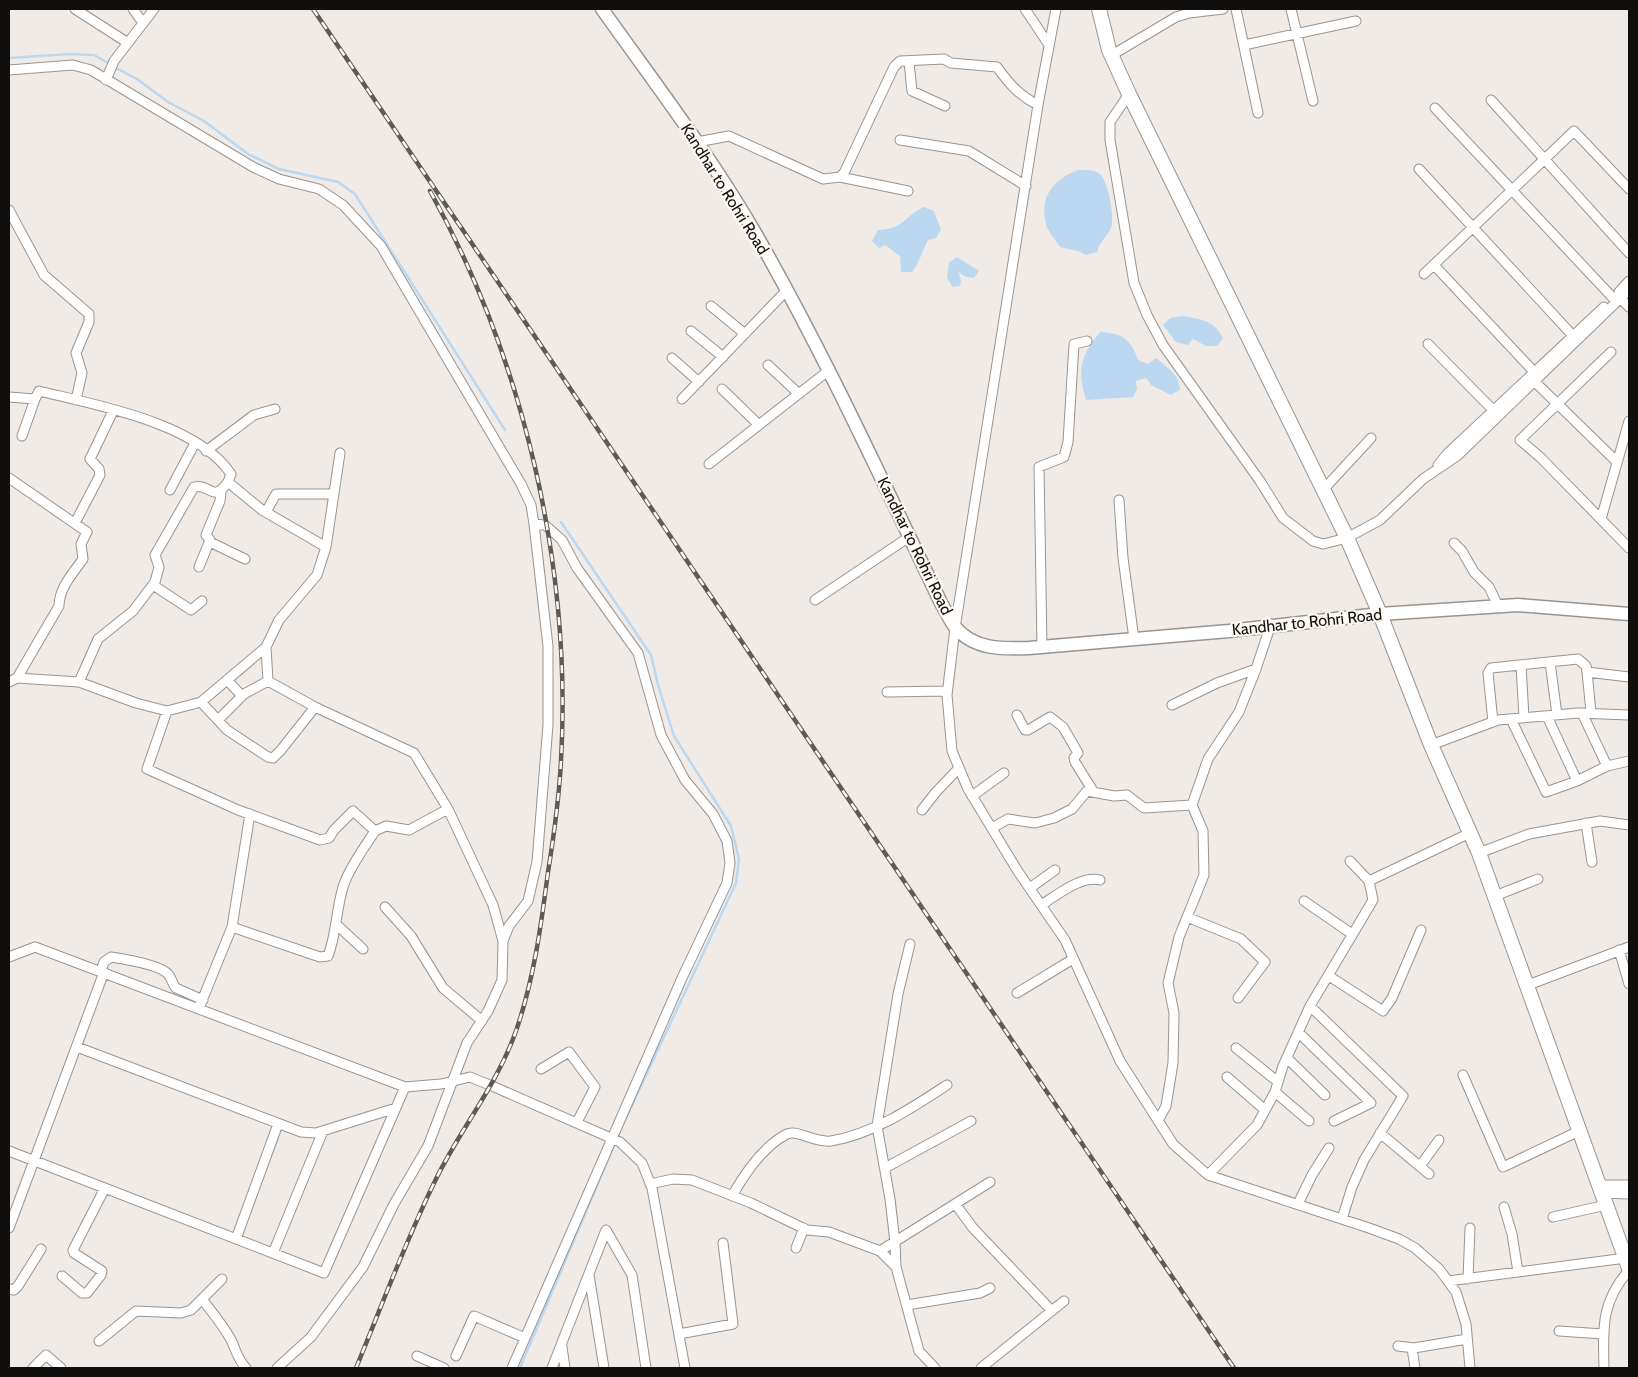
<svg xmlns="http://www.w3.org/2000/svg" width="1638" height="1377" font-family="Cabin,sans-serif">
<rect width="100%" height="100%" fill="#f0ebe6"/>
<path fill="#bbd8f0" d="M1078,170C1085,170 1095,169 1101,175C1108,183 1115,217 1111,228C1107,237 1099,242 1097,252L1086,255L1078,251L1060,247C1056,240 1048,232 1046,224C1039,196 1054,179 1078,170Z
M924,207L934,211L941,230L936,238L928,240C922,251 920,262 912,272H901L900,256L885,245L879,248L872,241L878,230C905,229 904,216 924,207Z
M957,257L979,271L974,278L966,277L958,272L961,280L960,286L953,287L947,278L949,263Z
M1183,316C1201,319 1215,321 1223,338L1217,346H1206L1193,339L1188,345L1176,342L1163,325L1170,318Z
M1100,332C1122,333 1131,339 1138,360L1148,364L1156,358C1167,367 1180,375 1180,390L1171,395L1151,385L1146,378L1136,381L1137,389L1133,397L1086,400C1077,370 1080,356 1100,332Z"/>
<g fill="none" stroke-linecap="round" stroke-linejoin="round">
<path stroke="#bbd8f0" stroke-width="2.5" d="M9,58L70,54L94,55L110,64
M114,67L137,79L168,102L204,121L248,154L279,169L338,182L355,194L505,430
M520,1368L621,1129L736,883L739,859L731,826L674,736L658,685L651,655L561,522"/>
<defs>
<path id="street" d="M75,9L128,43
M133,9L143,23
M1025,9L1049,45
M1056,9L1038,105L955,628L947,695L952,751L968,789L1017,870L1065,940L1120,1061L1173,1144L1208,1175L1369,1228L1399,1239L1415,1248L1439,1269L1456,1292L1466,1324L1470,1368
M1236,9L1258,113
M1291,9L1313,101
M1244,45L1356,21
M1112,55L1176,17L1189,13L1223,9
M909,62L912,91L945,106
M9,70L73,65L91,70L253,167L279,179L319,189L343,205L381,246L521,484L531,505L534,524L545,525L562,540L577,568L638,653L661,735L685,780L713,814L727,841L730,863L727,883L682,978L512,1368
M106,80L114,61L154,9
M1129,94L1110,122V140L1134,283L1147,315L1163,345L1260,481L1283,518L1313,541L1323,544L1347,538L1380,520L1423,479L1457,456L1629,290
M1491,100L1629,253
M1435,108L1613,298
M900,140L969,151L1026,186
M697,142L729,136L823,179L840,177L844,173L894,67L900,61L944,59L951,63L997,67C1009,84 1020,96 1038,105
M1419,169L1575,338
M840,177L908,191
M9,210L44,275L89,314V322L76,353L82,373L76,400
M1434,265L1537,375
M1424,274L1574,131L1629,189
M1619,292L1629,281
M1621,299L1629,307
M711,306L745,334
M691,331L723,357
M1428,344L1497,414
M1611,352L1520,440L1541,458L1629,548
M672,358L699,382
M768,365L799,394
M1535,382L1617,462
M722,389L759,425
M9,397L35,399L39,391C96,405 197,423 231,474L228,482L262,510L326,547
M682,399L787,290
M22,436L35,399
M206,451L254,415L275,409
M709,464L828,371
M1438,465L1448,453L1604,307
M9,478L87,532L81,544L83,559C73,573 59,588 59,606L17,678
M170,490L195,443
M1323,490L1371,438
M1119,500L1123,558L1134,639
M266,512L276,494H334
M1601,519L1629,421
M75,523L100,475L99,469L90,459L113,411
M210,542L245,559
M1454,543L1462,551L1474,572L1489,587L1498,606
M199,567L210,540L206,535L220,501L221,492
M153,585L191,610L202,601
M815,600L909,537
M1042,647L1039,467L1064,457L1068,442L1074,344L1087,341
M1550,662L1557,715
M1521,665L1524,718
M1587,672L1629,677
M227,680L242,696
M9,682L17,678L79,682L136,703L167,711L201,702L266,647
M79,682L98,639L133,611L155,582L159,567L155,555L194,487C211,483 212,504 228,482
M887,692L947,691
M201,702L227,730L268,757L273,758L281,750L315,707
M1172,705L1217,683L1256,669
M167,711L147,769L238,810L320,840L329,838L334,830L353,811L375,831L386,826L409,830L448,809
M1582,713L1607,766
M1017,715L1025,730H1028L1050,717L1063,727L1078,753L1074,758L1075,762L1093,791
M1547,716L1577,781
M1511,719L1546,792L1577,781L1607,766L1629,761
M218,720L244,694L268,681
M1493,722L1488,673L1491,668L1578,659L1586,666L1587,672L1591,712
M1431,745L1498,720L1578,713L1629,715
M972,796L1004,773
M922,810L936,792L959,768
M1586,823L1592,862
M992,828L1008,819L1035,823L1054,818L1072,809L1087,791L1114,796L1127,795L1144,808L1192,805
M1479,853L1529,834L1600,821L1629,825
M1369,881L1470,833
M1030,888L1055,870
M1495,896L1538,879
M1304,901L1352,934
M1041,905C1056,896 1081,875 1100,880
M385,907L411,936L443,988L482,1021
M1187,917L1241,939L1265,962L1238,998
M336,924L363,949
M232,927L308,953L320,957L328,956C337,933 336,907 344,884C351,865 364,848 375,831
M503,941L509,926L528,901L537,862L548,725V646L534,524
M1619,950L1629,984
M9,957L35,947L405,1087L441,1084L470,1077L492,1086L620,1142L642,1163L652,1188L685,1368
M101,971L104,962L111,957C124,959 160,965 168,974C172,978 172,984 176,988L203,1000
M1329,976L1383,1011L1392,998L1421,930
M1528,985L1629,947
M1017,993L1073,959
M1310,1006L1403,1096L1364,1160L1352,1187L1342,1219
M199,1008L232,927L250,814
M1298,1032L1371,1103L1334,1121
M77,1047L301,1132L316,1133L396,1108
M1236,1048L1278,1082
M1287,1058L1325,1095
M541,1069L569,1052L595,1087L577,1122
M1463,1075L1503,1167L1579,1131
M1227,1077L1265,1110
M1275,1092L1309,1121
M1158,1121L1166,1106L1173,1063L1174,1013L1168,983L1179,937L1204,875L1203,831L1192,805L1208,759L1239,712L1256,669L1271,624
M1380,1133L1429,1174
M9,1151L324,1273L405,1087
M1420,1166L1439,1140
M885,1168L971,1121
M1208,1175L1257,1125L1275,1092L1283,1066L1310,1006L1373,900L1369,881L1350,861
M650,1184L673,1179L692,1180L751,1203L807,1230L829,1232L880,1251L896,1267L919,1351L935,1368
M1598,1185H1629
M1601,1193L1629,1194
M732,1196C745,1173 763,1146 787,1134C797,1129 814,1143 831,1141C873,1134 912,1108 947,1085
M1298,1204L1312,1175L1329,1148
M956,1205L973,1228L1052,1311
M1504,1207L1512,1234L1518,1272
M1553,1217L1606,1205
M9,1228L104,972
M606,1230L632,1275L646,1368
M236,1239L278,1124
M796,1248L804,1228
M880,1251L990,1182
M273,1253L323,1131
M896,1267L895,1242L890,1199L877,1126L898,994L910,944
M589,1275L604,1368
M62,1276L82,1293H87L101,1275L102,1271L74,1253L73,1250L105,1188
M1468,1279L1470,1228
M1448,1281L1626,1258
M9,1289L14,1290L18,1286L41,1249
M202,1299C212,1312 222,1324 230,1338C236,1349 237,1359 246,1368
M907,1305L980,1293L990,1288
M1559,1331L1603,1334
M679,1334L733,1324L723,1243
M99,1341L136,1311L181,1313L191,1310L222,1279
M1398,1346L1414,1348L1467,1339
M562,1347L565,1368
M1412,1348L1415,1368
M417,1356L444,1368
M456,1356L474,1316L525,1338
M33,1368L46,1355L61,1368
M277,1368L311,1337L363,1267L394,1204L428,1146L467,1043L488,1011L502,980L503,941L493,905L448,809L414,753L315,707L268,681L266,647L279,620L317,575L326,547L340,453
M552,1368L606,1230
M981,1368L1064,1301
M1604,1368C1603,1328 1601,1302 1629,1270"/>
<path id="secondary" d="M602,9C654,82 709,154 754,231C823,351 881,478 941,603C946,611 950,621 955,627C974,650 1003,649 1029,648L1229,631L1380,614L1518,605L1629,614"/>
<path id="primary" d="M1099,9L1109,50L1129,94L1347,538L1380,614L1431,745L1479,853L1629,1268"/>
</defs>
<use href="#street" stroke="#999490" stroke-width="11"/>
<use href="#secondary" stroke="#999490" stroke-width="15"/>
<use href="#primary" stroke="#999490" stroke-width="16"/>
<use href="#street" stroke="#fff" stroke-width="9"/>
<use href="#secondary" stroke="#fff" stroke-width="12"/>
<use href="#primary" stroke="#fff" stroke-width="14"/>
<defs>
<path id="rail" d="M313,9L1234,1368
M356,1368C382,1305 406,1240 436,1179C461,1128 497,1085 516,1031C534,979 541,926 548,872C554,835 559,798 561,761C572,567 524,360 430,191"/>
</defs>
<use href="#rail" stroke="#5d5a57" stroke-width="4.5"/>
<use href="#rail" stroke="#fef8f3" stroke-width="2.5" stroke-dasharray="8" stroke-linecap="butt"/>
</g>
<g text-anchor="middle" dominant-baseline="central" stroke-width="4.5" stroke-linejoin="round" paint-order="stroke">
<g font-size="16" fill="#110f0e" stroke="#fef8f3">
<text transform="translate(725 189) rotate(58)">Kandhar to Rohri Road</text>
<text transform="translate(915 546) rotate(64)">Kandhar to Rohri Road</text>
<text transform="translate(1307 622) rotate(-6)">Kandhar to Rohri Road</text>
</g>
</g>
<rect width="1638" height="1377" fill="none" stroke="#110f0e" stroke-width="20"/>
</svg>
